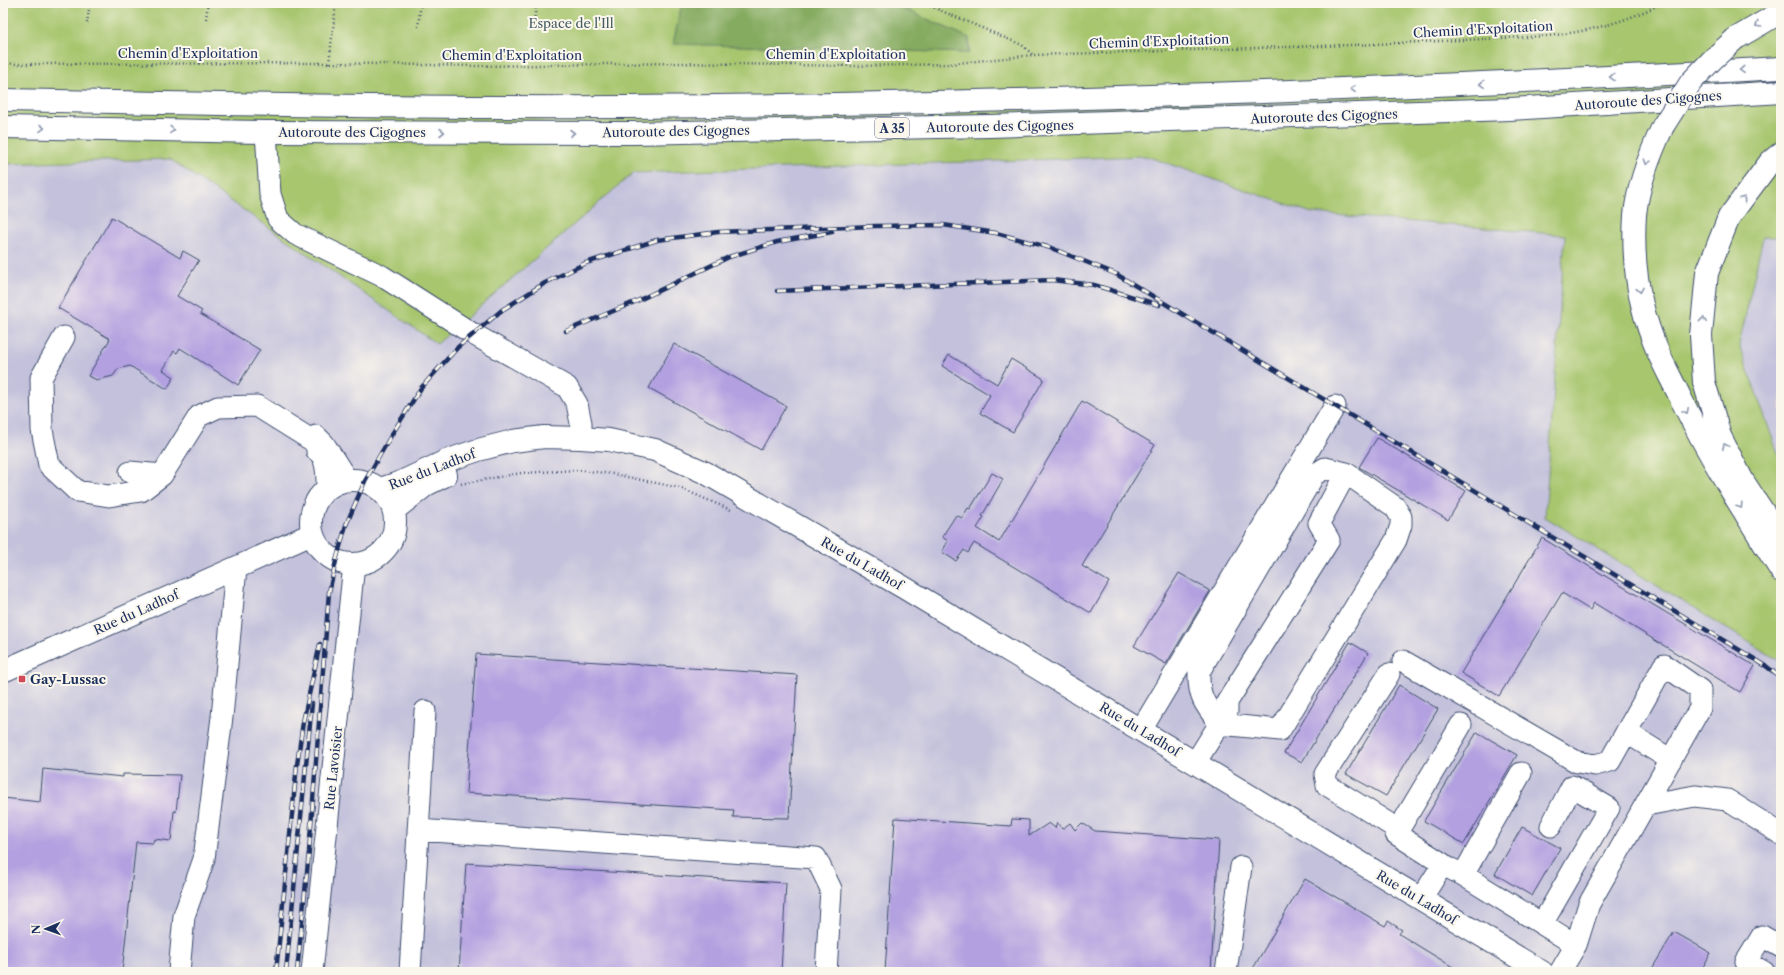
<svg xmlns="http://www.w3.org/2000/svg" width="1784" height="975" font-family="'Libre Caslon Text',serif">
<rect width="100%" height="100%" fill="#fbf7ec"/>
<filter id="ink" filterUnits="userSpaceOnUse"><feTurbulence type="fractalNoise" baseFrequency=".025" numOctaves="2"/><feDisplacementMap in="SourceGraphic" scale="8" xChannelSelector="R" yChannelSelector="G"/><feConvolveMatrix kernelMatrix="1 2 1 2 8 2 1 2 1" color-interpolation-filters="sRGB"/></filter>
<filter id="wash" filterUnits="userSpaceOnUse"><feTurbulence type="fractalNoise" baseFrequency=".012" numOctaves="4" result="noise"/><feDisplacementMap in="SourceGraphic" scale="16" xChannelSelector="R" yChannelSelector="G"/><feGaussianBlur stdDeviation="0.9" result="paint"/><feColorMatrix in="noise" values="0 0 0 0 0 0 0 0 0 0 0 0 0 0 0 0 0 1.4 0 .05"/><feComposite in="paint" operator="in"/></filter>
<g filter="url(#wash)">
<rect width="100%" height="100%" fill="#eee0be"/>
<path fill="#c3c1db" d="M1146,156L1312,213L1566,235L1545,517L1778,660L1781,665V972H3V164L170,159L233,203L446,336L633,173Z
M1763,237H1781V462L1739,345Z"/>
<path fill="#a7c66e" stroke="#617a66" d="M3,3H682L674,43L969,53V38L891,3H1781V237H1763L1739,345L1781,462V665L1778,660L1545,517L1565,235L1312,213L1146,156L633,173L437,344L170,159L3,164Z"/>
<path fill="#85ab61" stroke="#506d60" d="M682,3H891L969,38V53L673,44Z"/>
<g id="blocks">
<path fill="#b2a0e0" d="M112,217L180,258L183,251L199,260L177,296L202,311L200,314L260,350L238,385L180,348L177,353L174,351L163,370L174,377L167,389L130,366L118,369L113,376L97,380L88,376L110,339L58,308Z
M674,344L786,406L761,450L649,388Z
M949,355L997,384L1011,359L1044,379L1013,432L980,413L990,395L942,366Z
M1082,401L1155,445L1082,566L1109,582L1091,613L974,543L968,553L964,550L956,561L942,552L948,541L942,537L956,515L962,518L968,508L970,509L992,473L1003,479L982,516L984,517L977,528L999,542Z
M1377,438L1466,491L1448,520L1359,467Z
M1542,538L1755,666L1740,692L1594,603L1590,610L1562,593L1499,696L1461,673Z
M1179,573L1210,591L1166,664L1134,646Z
M1350,642L1368,653L1302,762L1284,753Z
M476,654L797,675L789,818L733,817L734,810L466,793Z
M1399,685L1438,709L1386,796L1346,774Z
M1477,732L1517,755L1464,844L1424,821Z
M43,769L123,777V774L180,775L176,812L174,811L171,841L154,839L153,843L136,842L122,972H3V798L40,802Z
M895,818L1011,826L1012,819L1029,820V836L1049,823L1055,828L1057,822L1062,829L1070,823L1075,830L1082,823L1095,831L1219,840L1211,972H885Z
M1522,827L1560,848L1532,896L1495,874Z
M466,863L786,883L781,972H459Z
M1305,879L1385,926L1388,921L1402,930L1399,934L1461,972H1251Z
M1674,932L1711,953L1700,972H1650Z"/>
</g>
</g>
<g filter="url(#ink)">
<use href="#blocks" fill-opacity="0" stroke="#3b4a6c" stroke-width="1"/>
<g fill="none" stroke-linecap="round" stroke-linejoin="round">
<defs>
<path id="minor" d="M266,132L270,194L278,219L295,234L382,276L473,334L567,387L577,404L581,423V438
M64,337L41,378L42,430L49,465L77,491L109,496L141,491L162,475L199,416L218,407L257,406L313,441L320,453
M316,436L324,444L347,480
M317,451C328,458 327,478 327,489
M1325,468L1346,473L1395,507L1401,517V525L1396,540L1280,730L1220,724C1205,705 1198,697 1199,672L1314,475Z
M130,472L162,475
M1403,661L1577,762L1595,765L1610,761L1664,665L1700,690V708L1589,904L1576,945
M1389,674L1325,774L1327,785L1399,830
M1141,730L1335,406
M1626,732L1671,760
M1195,763L1227,712V702L1329,540L1319,523L1346,473
M1646,805L1695,796L1727,800L1781,834
M418,830L816,858L831,889L826,972
M1451,869L1463,875L1521,773
M1463,875L1576,945L1560,972
M1421,899L1443,864L1396,834L1461,725
M1542,924L1609,808L1572,786L1551,826
M179,972L184,916L204,859L222,717L236,568
M312,972L354,564
M410,972L425,711
M1226,972L1241,867
M1764,972L1746,962L1762,936L1781,947"/>
<path id="major" d="M311 522a42 42 0 1 1 84 0a42 42 0 1 1-84 0Z
M380,489L399,483L446,461L478,450L513,441L544,437L581,438L609,440L655,450L706,473L903,587L1542,972
M394,510L426,485L446,475
M3,671L312,534"/>
<path id="highway" d="M1735,39L1781,12
M3,100C212,104 420,108 629,107C1013,104 1397,89 1781,68
M1663,126C1650,154 1638,184 1635,215C1632,261 1639,309 1658,352C1665,368 1674,384 1682,401C1711,460 1746,515 1781,571
M3,127L266,132L634,133L990,126L1510,109L1781,92
M1781,153L1770,162L1729,217L1707,273L1701,335L1704,382L1720,436L1743,481L1781,539"/>
</defs>
<use href="#minor" stroke="#3b4a6c" stroke-width="23"/>
<use href="#major" stroke="#3b4a6c" stroke-width="24"/>
<use href="#highway" stroke="#3b4a6c" stroke-width="24"/>
<path stroke="#3b4a6c" stroke-width="2.5" stroke-dasharray="1 3" stroke-linecap="butt" d="M313,3L336,6
M923,3L1022,45L1033,55
M206,19L208,3
M87,23L90,3
M534,25L536,3
M418,27L421,3
M3,62L14,64L329,63L478,66L677,63L853,66L949,64L1033,55L1354,45L1547,36C1592,31 1622,23 1663,3
M329,63L336,3
M461,484L521,473L579,470L613,474L680,488L731,510"/>
<use href="#minor" stroke="#fff" stroke-width="21"/>
<use href="#major" stroke="#fff" stroke-width="22"/>
<use href="#highway" stroke="#fff" stroke-width="22"/>
<defs>
<path id="rail" d="M777,291L1052,280L1094,285L1159,305
M566,331L637,301L729,257L777,242L832,232
M276,972L297,765L303,722L320,644
M286,972L312,703
M297,972L309,852L329,592L336,561L346,525L365,481L392,434L421,388L458,347L502,310L545,283L586,263L657,240L718,232L876,226L943,225L996,233L1051,248L1116,274L1766,666L1781,678"/>
</defs>
<use href="#rail" stroke="#1b2f5e" stroke-width="4.5"/>
<use href="#rail" stroke="#fbf7ec" stroke-width="3" stroke-dasharray="9" stroke-linecap="butt"/>
<defs>
<path id="highway-bridge" d="M1663,126L1691,82L1712,60L1735,39"/>
</defs>
<use href="#highway-bridge" stroke="#3b4a6c" stroke-width="24" stroke-linecap="butt"/>
<use href="#highway-bridge" stroke="#fff" stroke-width="22"/>
</g>
<defs><path id="oneway-chevron" d="M-2-3.5L2.5 0L-2 3.5" fill="none" stroke-width="1.6" stroke-linecap="round" stroke-linejoin="round"/></defs>
<g stroke="#8d97ae">
<use href="#oneway-chevron" transform="translate(1758 25) rotate(149)"/>
<use href="#oneway-chevron" transform="translate(1742 70) rotate(177)"/>
<use href="#oneway-chevron" transform="translate(1612 77) rotate(177)"/>
<use href="#oneway-chevron" transform="translate(1482 84) rotate(177)"/>
<use href="#oneway-chevron" transform="translate(1353 89) rotate(177)"/>
<use href="#oneway-chevron" transform="translate(42 128) rotate(1)"/>
<use href="#oneway-chevron" transform="translate(172 130) rotate(1)"/>
<use href="#oneway-chevron" transform="translate(442 132)"/>
<use href="#oneway-chevron" transform="translate(572 133)"/>
<use href="#oneway-chevron" transform="translate(1647 162) rotate(108)"/>
<use href="#oneway-chevron" transform="translate(1743 199) rotate(-53)"/>
<use href="#oneway-chevron" transform="translate(1640 290) rotate(80)"/>
<use href="#oneway-chevron" transform="translate(1703 320) rotate(-84)"/>
<use href="#oneway-chevron" transform="translate(1686 411) rotate(64)"/>
<use href="#oneway-chevron" transform="translate(1725 446) rotate(-118)"/>
<use href="#oneway-chevron" transform="translate(1740 506) rotate(57)"/>
</g>
</g>
<rect fill="#d1495b" stroke="#fbf7ec" stroke-width="1.5" x="18" y="675" width="8" height="8" rx="2"/>
<g text-anchor="middle" dominant-baseline="central" stroke-width="4" stroke-linejoin="round" paint-order="stroke">
<rect fill="#fbf7ec" stroke="#5e6b89" stroke-width="1" x="875" y="118" width="34" height="20" rx="3"/>
<g font-size="12" font-weight="bold" fill="#1b2f5e">
<text x="892" y="128">A 35</text>
</g>
<g font-size="13" fill="#455c63" stroke="#fbf7ec">
<text x="571" y="23">Espace de l'Ill</text>
</g>
<g font-size="13" fill="#1b2f5e" stroke="#fbf7ec">
<text transform="translate(1483 29) rotate(-3)">Chemin d'Exploitation</text>
<text transform="translate(1159 41) rotate(-2)">Chemin d'Exploitation</text>
<text x="188" y="53">Chemin d'Exploitation</text>
<text x="836" y="54">Chemin d'Exploitation</text>
<text x="512" y="55">Chemin d'Exploitation</text>
<text transform="translate(1648 100) rotate(-4)">Autoroute des Cigognes</text>
<text transform="translate(1324 116) rotate(-2)">Autoroute des Cigognes</text>
<text transform="translate(1000 126) rotate(-1)">Autoroute des Cigognes</text>
<text transform="translate(676 131) rotate(-1)">Autoroute des Cigognes</text>
<text x="352" y="132">Autoroute des Cigognes</text>
<text transform="translate(432 469) rotate(-21)">Rue du Ladhof</text>
<text transform="translate(862 563) rotate(30)">Rue du Ladhof</text>
<text transform="translate(136 612) rotate(-24)">Rue du Ladhof</text>
<text transform="translate(1140 729) rotate(31)">Rue du Ladhof</text>
<text transform="translate(333 768) rotate(-84)">Rue Lavoisier</text>
<text transform="translate(1417 897) rotate(31)">Rue du Ladhof</text>
</g>
<g font-size="13" font-weight="bold" fill="#1b2f5e" stroke="#fbf7ec" text-anchor="start">
<text x="30" y="679">Gay-Lussac</text>
</g>
</g>
<rect width="1784" height="975" fill="none" stroke="#fbf7ec" stroke-width="16"/>
<g transform="translate(46 929) rotate(268)" stroke="#fbf7ec" stroke-width="3" paint-order="stroke">
<path d="M0-3L7 15L0 10L-7 15Z" fill="#1b2f5e"/>
<text y="-6" font-size="11" font-weight="bold" text-anchor="middle" fill="#1b2f5e">N</text>
</g>
</svg>
